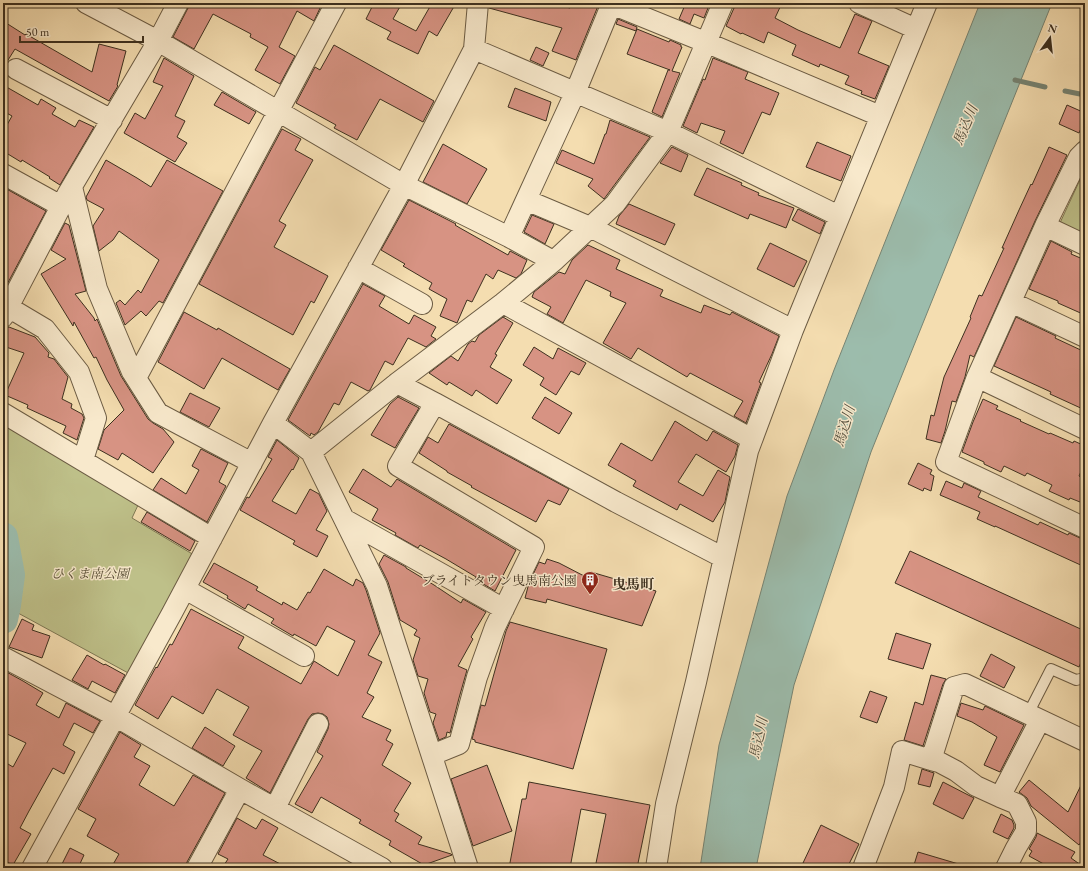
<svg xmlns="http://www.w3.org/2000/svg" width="1088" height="871" font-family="'EB Garamond','Noto Serif JP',serif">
<rect width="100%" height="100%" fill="#f4ddb0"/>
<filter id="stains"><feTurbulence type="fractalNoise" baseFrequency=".005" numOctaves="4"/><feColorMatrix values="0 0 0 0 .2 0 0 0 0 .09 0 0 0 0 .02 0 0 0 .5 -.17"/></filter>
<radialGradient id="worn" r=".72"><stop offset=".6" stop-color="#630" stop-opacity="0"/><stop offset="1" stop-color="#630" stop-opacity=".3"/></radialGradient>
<path fill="#bec089" stroke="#7e7854" d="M1085,169V237L1059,225Z
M3,424L139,503L132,518L194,555L130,674L18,613L22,590L3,502Z"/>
<path fill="#9cbcac" stroke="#768474" d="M980,3H1052L871,452L794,685L756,868H700L719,745L787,496L834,370Z"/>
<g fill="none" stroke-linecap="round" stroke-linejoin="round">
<path stroke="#768474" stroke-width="5" d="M1015,80L1045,87
M1065,91L1085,95"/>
<path stroke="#9cbcac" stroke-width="30" d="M3,537L10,575L6,605L3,619"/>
</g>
<path fill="#d79383" stroke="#3d301f" d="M189,3H315L321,6L314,21L297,11L279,47L295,56L280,84L255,70L268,47L250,37L251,34L213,14L194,49L173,37L188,8Z
M374,3H402L393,19L416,31L432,3H456L437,36L429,31L418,54L387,39L391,32L366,19Z
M489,3H550L570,8L573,3H596L598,4V6L576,60L552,51L562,28L489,8Z
M682,3H710L704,18L694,14L690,24L679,19L685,5Z
M734,3H782L775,18L798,30L840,48L855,14L872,21L858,53L889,66L875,99L861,94L862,91L845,84L849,76L820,64L819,67L792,55L796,45L768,32L764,43L742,33L741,34L726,26L734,8Z
M618,19L637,27L636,31L616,24Z
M3,21L25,35L26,34L92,72L99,44L126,51L117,85L118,86L109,101L65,77L15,49L3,68Z
M637,29L669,42L670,40L681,45V47H682L672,71L680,73L662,117L652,112L668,70H670L627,54Z
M334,45L434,101L423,122L380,99L357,140L334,128L336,125L296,103L315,67L320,70Z
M536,47L549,53L543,66L530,60Z
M164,58L194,76L175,116L185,121L177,137L187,143L175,162L124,133L135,113L145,119L163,86L153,82Z
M713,58L748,72L745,79L779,93L770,115L762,112L743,154L720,143L725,131L701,123L697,133L683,126L703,79L705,80Z
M3,85L38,105L41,99L56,108L52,114L75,127L79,120L94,127L60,185L49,178L50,177L22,160L21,162L3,151V132L12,116L3,111Z
M515,88L551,102L546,121L508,107Z
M222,92L256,112L249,124L214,105Z
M1067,105L1085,113V120L1079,133L1059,124Z
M610,120L650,137L604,199L588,186L593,179L556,163L562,150L594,164L605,134H606Z
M282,129L301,139L295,150L313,160L279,221L286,225L274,247L328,276L314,303L311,301L293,335L199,284Z
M817,142L851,156L841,181L806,167Z
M443,144L487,169L467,204L423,182Z
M672,147L688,155L681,172L660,163Z
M1049,147L1067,155L1035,221L974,357L970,355L965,377L956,402L952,401L945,431L941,443L926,439L931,415L934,416L944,377L971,318L970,317L979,295L982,296L1004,248H1002L1019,210L1031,184L1032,185Z
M106,160L137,178L151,187L167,160L223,191L163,303L159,301L146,316L141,311L125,325L116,303L120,300L125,305L138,290L141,293L159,260L119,231L113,240L99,251L93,226L104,209L87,200L86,197Z
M707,168L742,183L741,185L759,193L758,195L794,208L786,228L750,214L748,219L694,195Z
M3,187L46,211L3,292Z
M409,200L456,224L455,225L460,228L508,255L510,251L527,260L521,274L516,278L498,270L493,279L486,274L472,302L467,300L457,323L440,316L447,299L429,289L432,283L403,266L405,264L381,250Z
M629,204L675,224L665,245L616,224L619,216Z
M798,209L825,222L820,234L792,220Z
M532,215L554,224L545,244L524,232Z
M65,223L69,225L86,291L75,294L94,318L95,321L97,319L121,376L148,419L153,423L163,429L174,442L153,473L122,453L118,460L98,449L104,430L124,410L107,380L96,357L94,358L74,322L73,326L41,274L66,259L51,250Z
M1051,241L1072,252L1071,254L1085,260V315L1058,303V301L1029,289Z
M770,243L807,261L794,287L757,269Z
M588,245L620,260L616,269L663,290L660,296L701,313L704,305L730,315L732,312L779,336L772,354L759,382L761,383L746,423L734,416L743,401L690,373L687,377L638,348L631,359L603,343L626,303L610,296L611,292L586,280L563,323L547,314L551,307L532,297L534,292L559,272L565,274L572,260Z
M363,284L385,296L379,306L409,324L414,315L436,327L431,336L436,339L426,347L408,338L393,365L385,361L370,390L368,391L351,382L339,405L334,403L318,432L314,435L311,433L310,436L288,420Z
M184,312L217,330L218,328L290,369L278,390L222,358L204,389L158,362Z
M503,317L513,323L495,354L497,355L490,367L512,380L497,404L476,390L472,396L449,382L447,385L429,373L451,356L458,361L468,344L472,341L475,342L479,335Z
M1016,317L1056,336L1055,338L1085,352V410L1050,394L1051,392L994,366Z
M8,327H9L35,337L49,353L48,357L54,359L68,377L62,399L72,404L71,408L82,414L84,418L77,440L63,433L66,426L27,408L28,405L5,395L24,353L3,346V342Z
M534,347L553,359L558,348L586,363L579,375L571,371L556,395L540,385L544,378L523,365Z
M190,393L220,408L209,427L180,412Z
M398,397L419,408L395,448L371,435L390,404Z
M545,397L572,413L559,434L532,418Z
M983,399L998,406L996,409L1021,420L1020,421L1049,434L1050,433L1073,443L1074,441L1085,446V463L1079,476L1085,480V504L1070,498L1069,500L1049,491L1052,485L1027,473L1025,476L1004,466L1001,472L984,464V462L962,452L973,422Z
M675,421L707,441L713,431L738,445L735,456L726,472L696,454L678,482L703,496L718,470L730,477L725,502L713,522L680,504L677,510L633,486L636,481L608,465L621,443L652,461Z
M449,424L569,489L560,505L548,500L536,522L471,487L472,486L447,472V471L419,453L428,437L438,443Z
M277,440L299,458L293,470L292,469L272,501L296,514L310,489L319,494L327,511L316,530L328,536L317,557L293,544L295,541L240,510L247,497L249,498L272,459L268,457Z
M201,449L228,463L219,482L226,486L207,522L153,490L161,478L186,494L199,470L192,466Z
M918,463L932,470L930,474L934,476L931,491L924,488L923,491L908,484Z
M363,469L391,487L397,479L516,550L495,591L475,579L476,577L446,559L420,545L418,548L395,535L396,533L372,520L378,509L349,492Z
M946,481L962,488L964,483L981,491L978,497L1038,525L1040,522L1068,535L1069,533L1080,538L1085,539V567L995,526V527L977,519L980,512L940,495Z
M147,512L195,541L190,551L141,522Z
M910,551L1085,631V654L1079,667L895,583Z
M384,555L406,567V568L434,585L461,603L463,599L486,612L471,637L473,639L458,666L467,670L459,698L450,733L447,732L446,737L439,740L433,723L436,714L430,712L424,693L428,679L418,676L413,660L420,638L414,635L417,630L400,620L388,582L379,564Z
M547,559L559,563L588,578L591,572L656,591L642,626L547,599L546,603L525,598L529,583L539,562L545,564Z
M214,563L258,587L256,590L282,605L283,602L297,610L308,592L310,593L324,569L353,586L356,579L363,583L366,590L380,633L368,655L382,662L367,693L374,697L362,717L391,730L386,740L393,744L382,765L411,783L394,811L399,814L395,821L422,837L418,844L451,854L452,855L424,865L389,845L391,841L359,823L361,820L321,797L312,813L295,804L323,756L317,752L328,729L329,724L327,717L323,714L318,713L312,714L308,719L270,793L246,778L262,751L233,735L249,707L217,689L203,714L172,696L158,719L135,705L156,667L157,668L170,644L172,645L191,609L244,637L238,648L301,684L314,661L338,676L355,641L327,626L316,646L294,634L293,636L271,623L274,619L248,604L245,609L227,598L228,596L203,582Z
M22,619L34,625L32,630L50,636L42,658L9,647Z
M510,622L607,649L573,769L475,742V740L472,739L481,705L485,706L506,631Z
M896,633L931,644L923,669L888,659Z
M991,654L1015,667L1004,688L980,676Z
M87,655L104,665L105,664L125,675L115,693L92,681L88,689L72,680Z
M3,670L23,681L43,693L36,705L59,718L66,703L100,721L93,733L74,723L63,745L75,752L64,774L53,768L29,811L20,828L31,834L13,865L3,860V761L13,767L26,743L3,732Z
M931,675L946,679L943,684L923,746L904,740L915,702L923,705Z
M870,691L887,697L877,723L860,717Z
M961,703L983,710L985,706L1024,725L1000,772L984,765L997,737L972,722L957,716Z
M205,727L235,746L223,766L192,748Z
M120,732L141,745L134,757L150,766L139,785L174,806L193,775L225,793L187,862L186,868H111L119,854L87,836L96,819L78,809Z
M487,765L512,831L473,846L451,779Z
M922,769L934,773L930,787L918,784Z
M1085,777V836L1079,845L1031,806L1027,798L1019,792L1029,780L1068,812Z
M529,782L650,805L637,868H595L606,814L581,809L570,868H509L522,799H526Z
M943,782L974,798L963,819L933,804Z
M1001,814L1012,820L1014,825V828L1008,839L993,832Z
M237,818L256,829L262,819L278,828L263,855L288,868H222L228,859L218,854Z
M821,825L859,844L847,868H814L803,863Z
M1037,833L1075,852L1071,858L1085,868H1051L1029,856L1032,851L1029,849L1036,837Z
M70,848L84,855L78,868H60Z
M918,852L962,865L961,868H913Z"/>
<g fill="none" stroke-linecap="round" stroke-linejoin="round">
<defs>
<path id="service" d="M1028,714L1051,669L1076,680L1085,678"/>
<path id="minor" d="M86,3L158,41L404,185L509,237
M609,3L705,42L880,116
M859,3L916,29
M474,49L668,132L839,216
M16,69L112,120
M1085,151L1079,157L1045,226L977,377L1085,429
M3,174L61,206
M72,187L97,289L132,372L158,413L252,463
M526,200L590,227L793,330
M1045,226L1085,245
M553,261L509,237L575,93L612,3
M358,268L422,304
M1011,302L1085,337
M503,303L752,439
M8,307L45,329L79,372L96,418L83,460
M3,317L68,193L158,41L178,3
M977,377L946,462L1085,528
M136,378L336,3
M397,383L435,403L398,466L534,547L495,627L477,677L459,744L432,755
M435,403L616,502L724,558
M3,413L212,538
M273,423L311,452L377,586L468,868
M311,452L397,383L503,303L555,260L615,204L668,132L723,3
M344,519L504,609
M185,589L304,656
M3,657L115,716L240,789L382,868
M931,760L939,762L956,771L976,786L1000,797L1040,720
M1000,797L1017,804L1026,822V831L1016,848L1006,868
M275,808L318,724
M32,868L172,613L273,423L404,185L474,49L478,3
M197,868L240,789
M656,868L666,804L696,682L748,451L793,330L927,3
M863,868L894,787L902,751L931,760L954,687L965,684L1085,741"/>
</defs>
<use href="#service" stroke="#6b5b43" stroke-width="12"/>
<use href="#minor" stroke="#6b5b43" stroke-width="22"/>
<use href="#service" stroke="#f8e9cc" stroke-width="10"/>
<use href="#minor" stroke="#f8e9cc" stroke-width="20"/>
</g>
<defs>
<symbol id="building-pin" viewBox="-11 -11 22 30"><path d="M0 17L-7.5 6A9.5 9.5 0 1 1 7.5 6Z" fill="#8f2418" stroke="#f8e9cc"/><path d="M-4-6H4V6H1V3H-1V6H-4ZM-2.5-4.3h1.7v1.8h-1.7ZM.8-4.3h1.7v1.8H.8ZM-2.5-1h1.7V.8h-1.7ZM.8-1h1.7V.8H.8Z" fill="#fff"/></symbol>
</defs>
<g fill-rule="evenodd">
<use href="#building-pin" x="580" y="570" width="20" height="27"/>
</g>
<g text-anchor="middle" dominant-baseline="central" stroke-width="3" stroke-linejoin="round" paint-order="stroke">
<g font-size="13" font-style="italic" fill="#574d34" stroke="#f8e9cc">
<text x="90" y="573">ひくま南公園</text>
</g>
<g font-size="13" fill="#3d301f" stroke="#f8e9cc" text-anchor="end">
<text x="577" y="580">ブライトタウン曳馬南公園</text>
</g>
<g font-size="14" font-style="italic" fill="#504c3b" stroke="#f8e9cc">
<text transform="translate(965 125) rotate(-67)">馬込川</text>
<text transform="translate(844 426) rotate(-73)">馬込川</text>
<text transform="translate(758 738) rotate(-78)">馬込川</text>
</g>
<g font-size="14" font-weight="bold" fill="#3d301f" stroke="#f8e9cc">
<text x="633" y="584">曳馬町</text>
</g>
</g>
<rect width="1088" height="871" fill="none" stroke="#f4ddb0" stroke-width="16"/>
<rect x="4" y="4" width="1080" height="863" fill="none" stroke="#3d301f" stroke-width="2"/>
<rect x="8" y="8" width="1072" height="855" fill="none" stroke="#3d301f"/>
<g transform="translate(1050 38) rotate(15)" stroke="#f8e9cc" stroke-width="3" paint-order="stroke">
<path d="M0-3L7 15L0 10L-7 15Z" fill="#3d301f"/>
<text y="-6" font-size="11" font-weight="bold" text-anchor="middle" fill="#3d301f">N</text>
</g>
<path d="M20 36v6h123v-6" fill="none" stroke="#3d301f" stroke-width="2"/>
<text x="26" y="36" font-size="12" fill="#3d301f" stroke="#f8e9cc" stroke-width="3" paint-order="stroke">50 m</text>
<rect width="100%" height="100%" filter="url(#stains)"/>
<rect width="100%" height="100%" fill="url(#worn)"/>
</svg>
